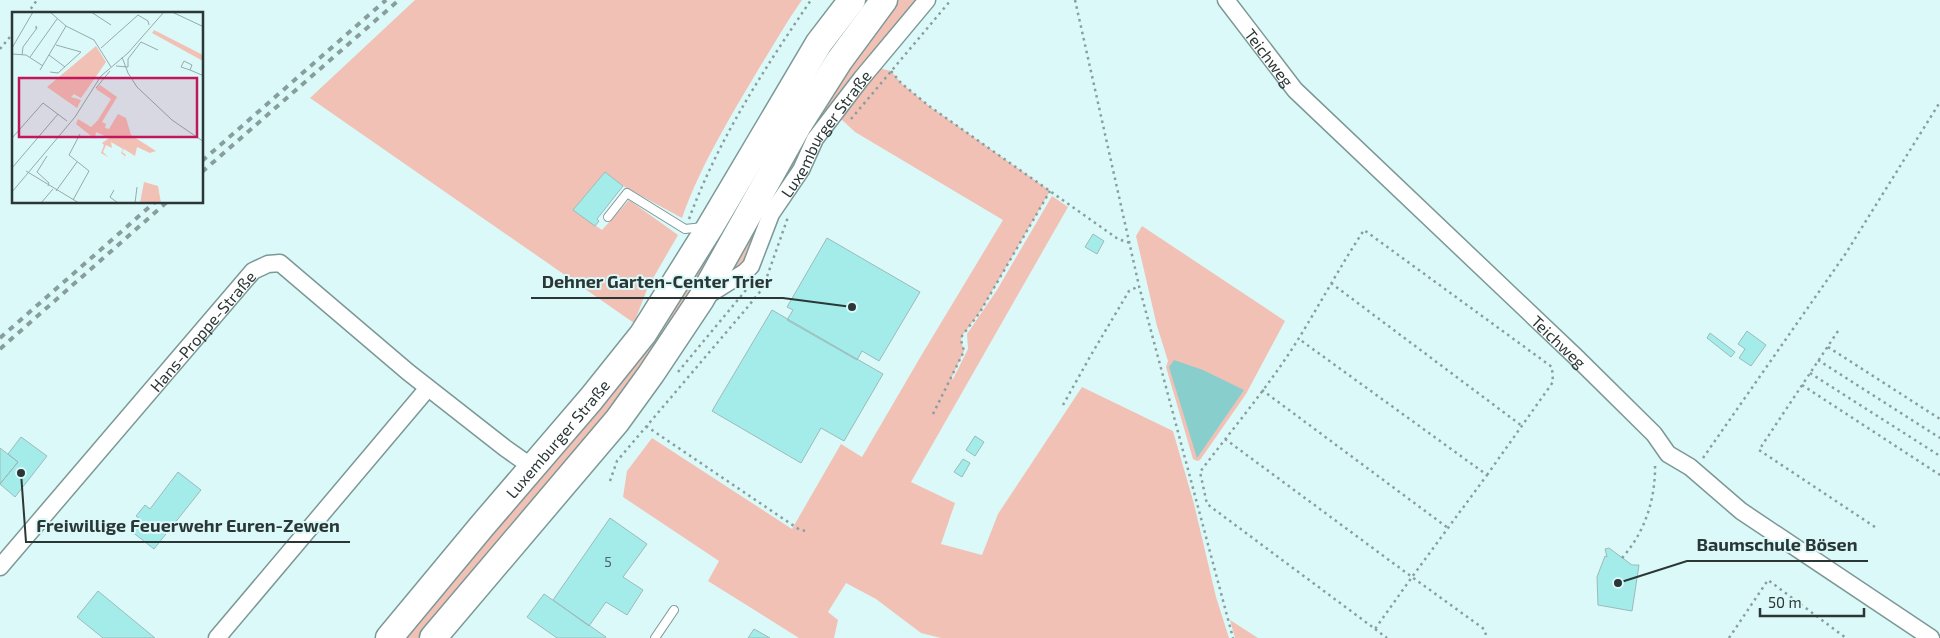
<svg xmlns="http://www.w3.org/2000/svg" width="1940" height="638" font-family="'Exo 2',sans-serif">
<rect width="100%" height="100%" fill="#dbf9f8"/>
<path fill="#f2c1b5" d="M415,0H802C787,21 775,43 761,65C732,114 701,164 682,218L623,186L605,172L573,210L602,230L629,200L678,235L648,287L634,323L310,98Z
M892,0H918L872,55L749,256L742,266L734,267L753,217Z
M879,68L891,71L901,83L929,106L1050,191L980,312L962,336L961,340L964,351L951,379H953L968,349L967,334L997,290L1052,196L1068,207L911,482L955,503L941,544L982,555L998,514L1082,387L1173,431L1194,504L1216,597L1229,638H941L921,633L876,599L846,583L828,612L838,620L834,638H799L708,581L719,561L623,497L627,471L652,438L792,529L841,444L862,457L921,356L1003,220L855,132L840,118Z
M1142,226L1285,321L1246,394L1200,460L1197,461L1193,459L1166,367L1168,361L1157,326L1136,236Z
M703,251L707,269L655,355L422,638H400Z
M1230,620L1258,638H1235Z"/>
<path fill="#87cecc" d="M1174,360L1203,370L1244,390L1197,458L1169,367Z"/>
<path fill="#a4ecea" stroke="#9dbab9" d="M605,172L623,186L597,219L599,221L595,226L573,210Z
M1093,234L1104,241L1097,254L1085,247Z
M827,238L920,292L879,361L862,351L857,360L787,320L793,310L787,307Z
M772,310L883,374L844,441L821,428L801,463L712,411Z
M1747,331L1766,345L1751,366L1739,358L1745,349L1738,344Z
M1710,333L1735,352L1731,357L1707,338Z
M975,436L984,442L975,456L966,450Z
M21,437L47,456L15,497L0,484L18,462L8,454Z
M0,448L18,462L0,484Z
M963,459L970,463L962,477L954,472Z
M178,472L201,490L154,549L131,531L140,519L136,516L145,505L150,509Z
M610,518L647,544L623,577L643,590L627,615L606,602L589,626L553,600Z
M1609,548L1632,565H1639L1632,611L1598,605L1597,577L1605,556L1607,557L1605,549Z
M98,591L155,638H103L77,617Z
M544,594L606,637L605,638H557L527,617Z
M754,629L770,638H748Z"/>
<g fill="none" stroke-linecap="round" stroke-linejoin="round">
<defs>
<path id="lane" d="M608,217L627,193L685,229L703,227
M655,638L674,610"/>
<g id="street">
<path id="s1" d="M1226,0L1295,90L1576,357L1654,434L1668,454L1690,467L1741,511L1931,638"/>
<path id="s2" d="M705,297L745,272L751,266L771,214L801,170L815,139L861,79L927,0"/>
<path id="s3" d="M0,567L253,271L268,264L280,263L408,372L505,448L532,467"/>
<path d="M217,638L428,388"/>
</g>
<g id="primary">
<path id="s4" d="M389,638L482,526L591,399L643,334L710,227L819,43L852,0"/>
<path d="M433,638L617,421L651,374L701,299L799,124L839,61L884,0"/>
</g>
</defs>
<use href="#lane" stroke="#7c9897" stroke-width="10"/>
<use href="#street" stroke="#7c9897" stroke-width="19"/>
<use href="#primary" stroke="#7c9897" stroke-width="29"/>
<path stroke="#899f9e" stroke-width="2.5" stroke-dasharray="2.5 4" stroke-linecap="butt" d="M1075,0L1139,286L1233,638
M27,14L37,0
M0,49L14,32
M891,71L901,83L929,106L1118,239L1130,243
M851,119L951,0
M689,219C718,140 764,69 811,0
M1331,283L1522,426
M1838,331L1759,450L1878,529
M1828,347L1940,419
M1818,360L1940,438
M678,372L746,290
M1810,373L1940,456
M1802,385L1940,475
M1262,390L1448,528
M1063,405L1091,355L1129,291L1139,286
M933,414L964,351L961,340L962,336L980,312L1050,191
M646,426L794,526L800,530L807,531
M1225,439L1412,577L1487,475L1299,339
M1703,458L1846,253L1940,102
M1487,475L1553,382L1552,367L1364,230C1341,265 1321,302 1299,338C1270,385 1233,428 1200,472L1207,504L1375,629L1412,577L1484,629L1487,638
M610,481L617,461L746,309L763,288L788,217
M1622,558C1646,531 1656,497 1655,462
M1375,629L1387,638
M1729,638L1768,580L1846,638"/>
<use href="#lane" stroke="#fff" stroke-width="8"/>
<use href="#street" stroke="#fff" stroke-width="16"/>
<use href="#primary" stroke="#fff" stroke-width="26"/>
<path stroke="#889e9d" stroke-width="4" stroke-dasharray="6 6" stroke-linecap="butt" d="M202,161L386,0
M202,172L399,0
M0,338L155,202
M0,349L167,202"/>
</g>
<g text-anchor="middle" dominant-baseline="central" stroke-width="4" stroke-linejoin="round" paint-order="stroke">
<g font-size="14" fill="#496463">
<text x="608" y="561">5</text>
</g>
<g font-size="16" fill="#2b3736" stroke="#dbf9f8">
<text stroke="none"><textPath href="#s1" startOffset="72">Teichweg</textPath></text>
<text stroke="none"><textPath href="#s2" startOffset="209">Luxemburger Straße</textPath></text>
<text stroke="none"><textPath href="#s3" startOffset="311">Hans-Proppe-Straße</textPath></text>
<text stroke="none"><textPath href="#s1" startOffset="478">Teichweg</textPath></text>
<text stroke="none"><textPath href="#s4" startOffset="261">Luxemburger Straße</textPath></text>
</g>
</g>
<g transform="translate(12 12)">
<rect width="191" height="191" fill="#dbf9f8"/>
<path d="M142,18L191,43V49L140,21ZM84,34L94,50L69,86L62,82L59,85L69,88L65,96L35,75ZM88,73L105,85L90,110L94,112L93,116L97,117L106,102L114,106L119,123L144,139L138,141L125,135L123,144L112,137L110,140L114,143L109,151L113,144L109,141L111,137L99,130L100,136L94,133L91,140L96,145L89,141L92,133L90,131L97,126L84,120L83,127L64,112L66,107L79,115L86,108L99,87L84,77ZM132,170L146,174L149,191H128Z" fill="#f2c1b5"/>
<path fill="none" stroke="#95abaa" stroke-width="1" d="M38,0L54,14L82,28L99,55M79,0L99,13M160,0L192,15M44,33L69,40M0,36L21,0M89,36L126,3L136,9L137,13M0,42L14,43L31,54M10,43L11,35L25,16L24,14V17M37,43L53,55M18,45L45,7M110,45L116,61L125,75L160,108L192,130M104,54L116,55V47L129,30L146,38M28,58L54,14M178,58L169,55L172,49L180,53L178,58L192,64M38,60L46,61L69,40M84,76L98,59M0,126L31,91L55,109M35,144L25,160L37,171L36,174M0,156L46,102M14,159L67,191M102,178L98,185L106,191M44,179L65,150M0,180L63,105L89,64L116,41L152,0M61,188L77,159L57,143L68,122M29,191L41,177M123,191L125,175"/>
<path fill="#c2185b" fill-opacity="0.15" stroke="#c2185b" stroke-width="2.5" d="M7,66H185V125H7Z"/>
<rect width="191" height="191" fill="none" stroke="#2b3736" stroke-width="2.5"/>
</g>
<path fill="none" stroke="#2b3736" stroke-width="2" d="M852 307L783 298H531M21 473L26 542H350M1618 583L1687 561H1868"/>
<g fill="#2b3736" stroke="#dbf9f8" stroke-width="2">
<circle cx="852" cy="307" r="5"/>
<circle cx="21" cy="473" r="5"/>
<circle cx="1618" cy="583" r="5"/>
</g>
<g font-size="18" text-anchor="middle" font-weight="bold" fill="#2b3736" stroke="#dbf9f8" stroke-width="4" stroke-linejoin="round" paint-order="stroke">
<text x="657" y="288">Dehner Garten-Center Trier</text>
<text x="188" y="532">Freiwillige Feuerwehr Euren-Zewen</text>
<text x="1777" y="551">Baumschule Bösen</text>
</g>
<path d="M1760 608v8h104v-8" fill="none" stroke="#2b3736" stroke-width="2.5"/>
<text x="1768" y="608" font-size="15" fill="#2b3736" stroke="#dbf9f8" stroke-width="4" paint-order="stroke">50 m</text>
</svg>
